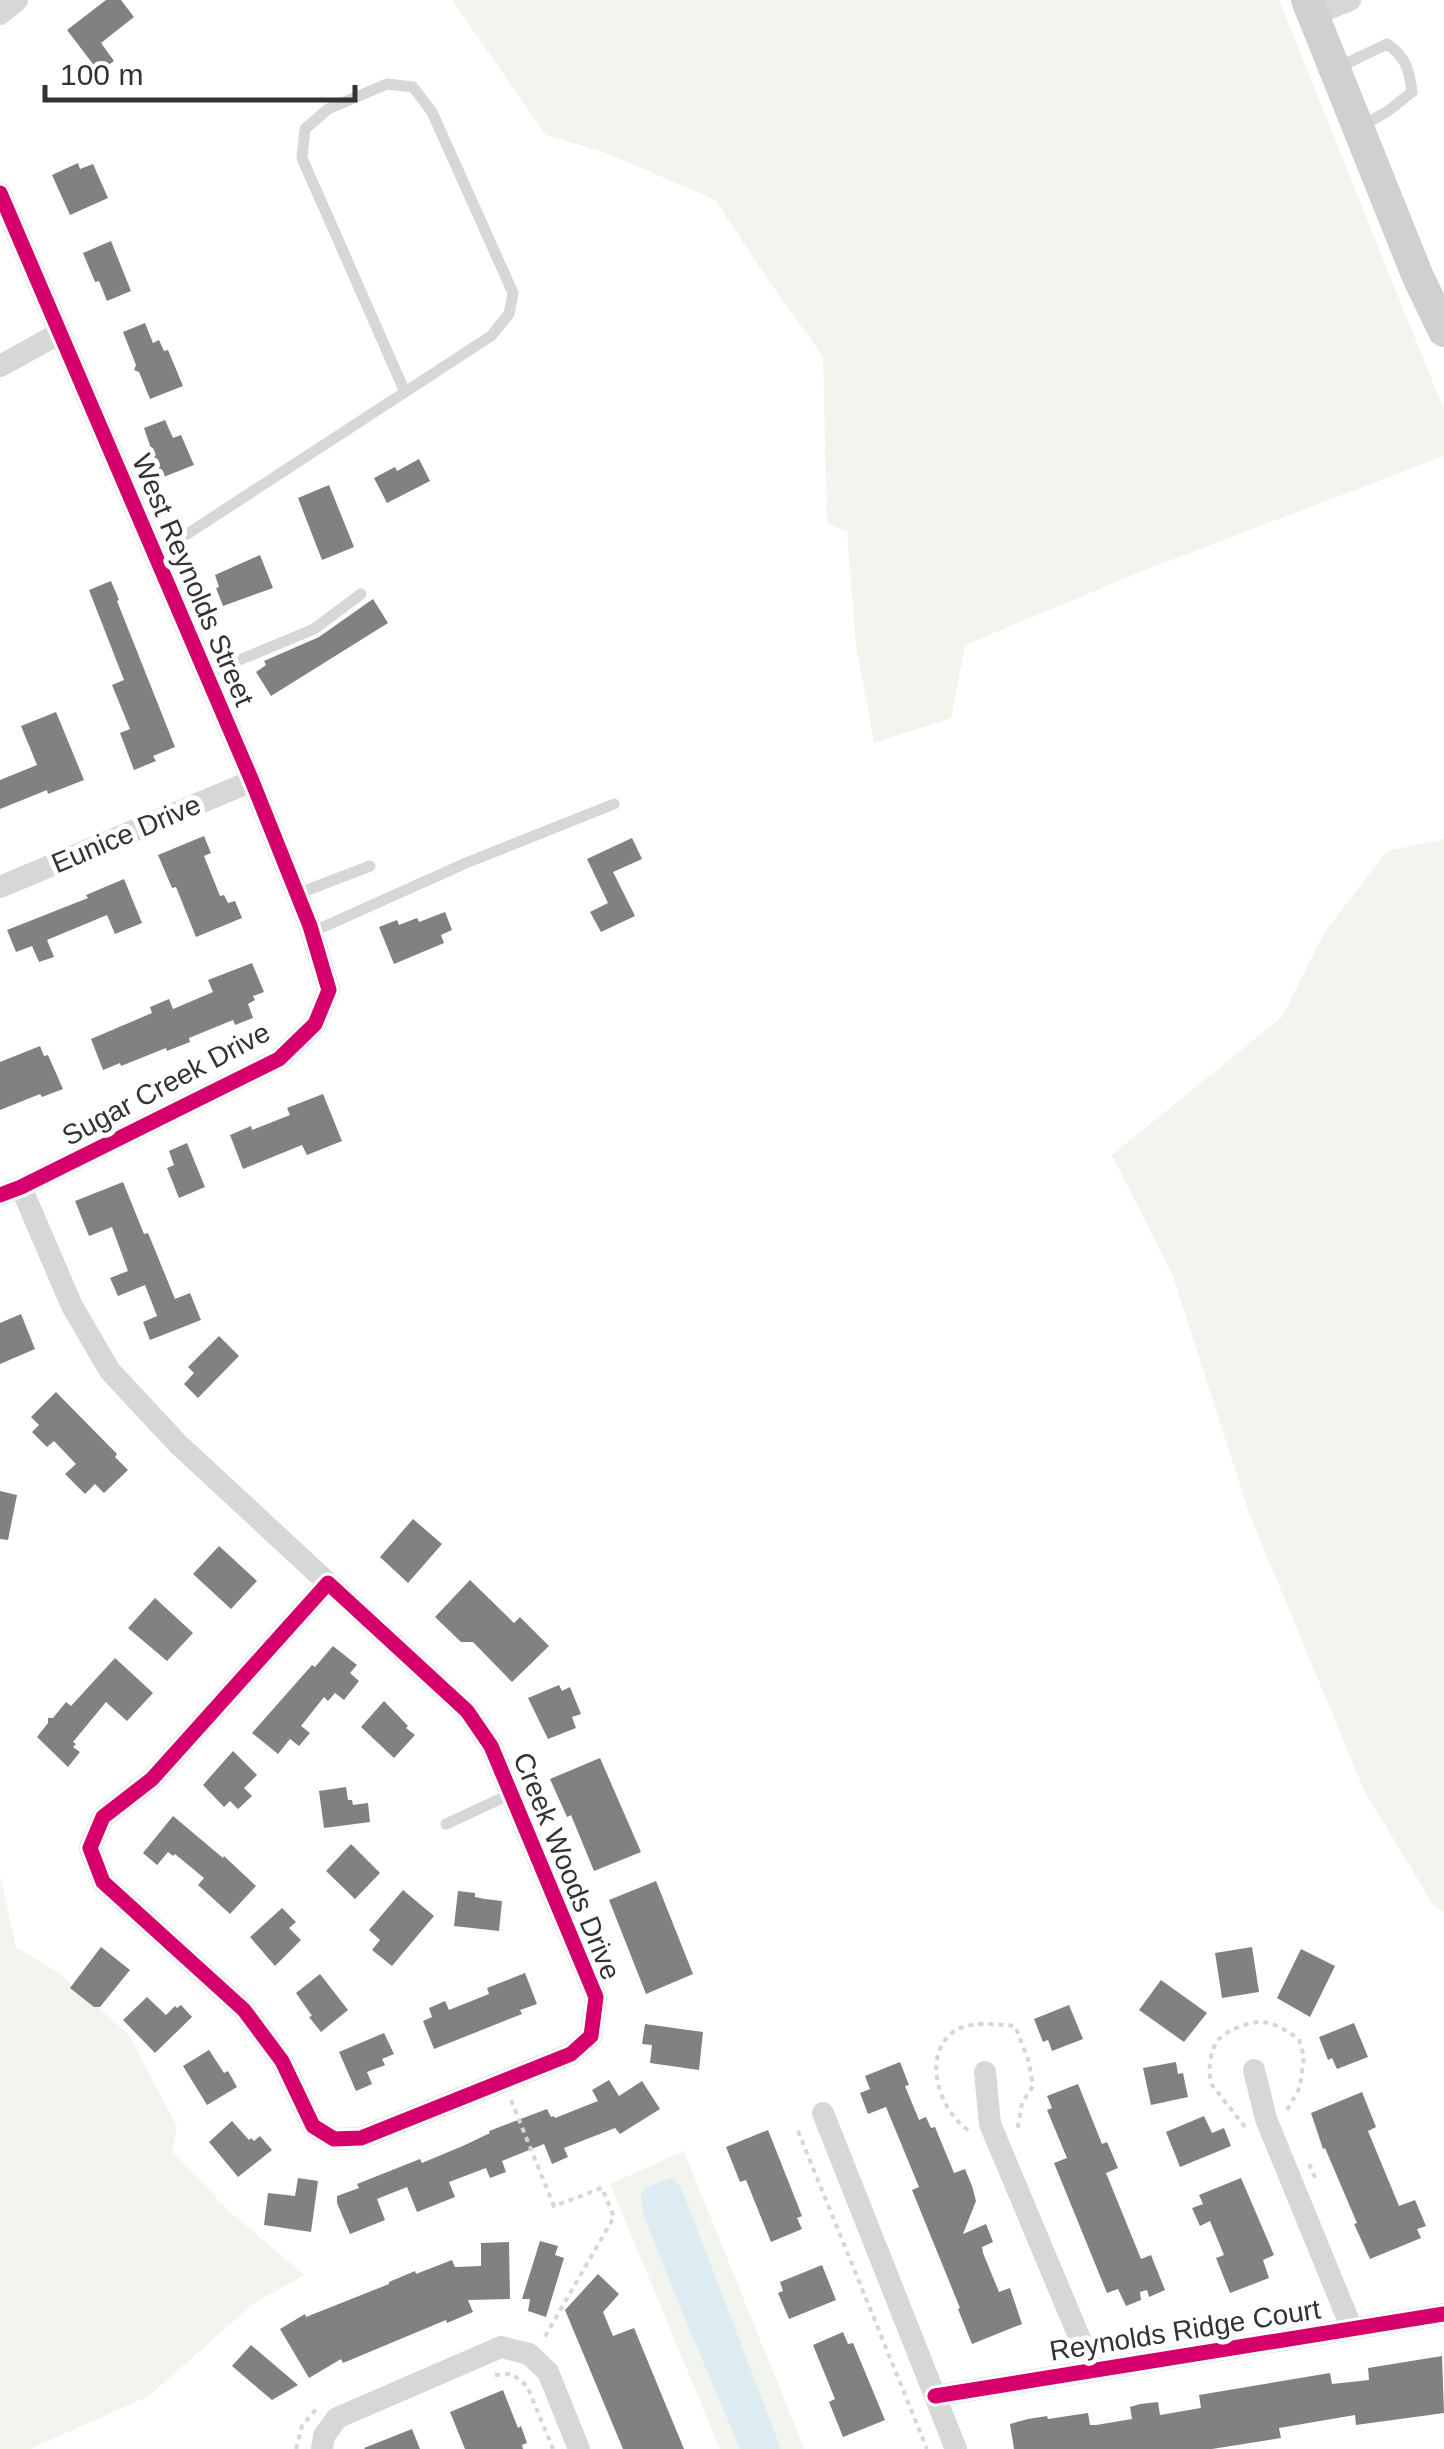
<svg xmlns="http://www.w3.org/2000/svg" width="1444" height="2449" font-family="Arial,sans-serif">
<rect width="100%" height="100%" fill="#fff"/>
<path fill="#f1f5ed" d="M452,0H1279L1444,410V456L1150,568L965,645L951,718L874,743L856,645L847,532L827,523L823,356L773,287L715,200L609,154L546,135Z
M1444,839V1912L1434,1906L1364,1790L1249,1513L1173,1276L1112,1155L1282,1017L1324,933L1387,851Z
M0,1875L16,1947L59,1973L128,2034L177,2126L172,2151L229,2211L304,2275L253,2304L149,2396L30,2449H0Z
M684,2151L804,2449H720L610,2184Z"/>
<path fill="#ddebf3" d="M671,2178L679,2185L686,2200L781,2449H740L676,2297L643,2213L641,2194L647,2187Z"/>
<path fill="#818181" d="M106,0H121L134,17L101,43L114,61L99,72L67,30Z
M78,163L80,169L93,164L108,198L70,215L52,175Z
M111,241L131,291L107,301L99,281L95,282L83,253Z
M145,323L153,343L159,340L164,351L168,350L183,386L150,399L139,372L134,370L136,365L123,332Z
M165,420L173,438L181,435L194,465L161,478L144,428Z
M419,459L430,481L387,503L374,478L395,467L397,471Z
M329,485L354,547L322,560L298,498Z
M260,555L273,588L223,606L216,588L219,587L215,575Z
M111,581L119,600L117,601L175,747L153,756L156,761L134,770L120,733L130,729L112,685L124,680L89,590Z
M373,599L388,623L271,696L256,672L266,665L264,661L319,637Z
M56,712L84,780L48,794L47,790L0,809V780L37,765L21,726Z
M204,836L211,853L204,856L220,896L224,895L228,903L235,901L242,918L196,937L176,887L172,888L158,855Z
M632,838L642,859L613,872L635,916L601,932L590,912L608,903L587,859Z
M124,879L142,923L115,934L107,915L47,940L54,957L39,962L32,946L16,952L7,930L88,898L86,895Z
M445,912L452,930L441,935L444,943L394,964L379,927L397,920L399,925L417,918L419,922Z
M252,963L264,992L253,996L255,1000L248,1004L253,1018L235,1025L233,1020L189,1038L190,1042L167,1051L166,1048L121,1066L120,1063L103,1070L91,1039L152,1013L150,1007L169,999L173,1009L213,992L208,980Z
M40,1046L44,1056L48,1055L63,1089L42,1097L40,1094L0,1110V1062Z
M323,1094L342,1141L307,1155L302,1145L243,1169L230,1135L251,1126L252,1130L290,1115L287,1108Z
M187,1143L205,1187L179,1198L167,1168L174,1165L169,1151Z
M123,1182L144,1234L148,1233L175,1299L190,1293L201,1320L150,1340L143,1322L157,1316L145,1285L118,1296L110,1278L128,1271L112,1227L89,1236L75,1201Z
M21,1314L35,1349L0,1364V1323Z
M219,1336L239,1356L198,1398L184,1384L194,1373L188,1367Z
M56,1392L117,1454L115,1457L128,1470L104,1493L95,1484L85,1494L65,1474L76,1464L54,1441L47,1447L32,1432L39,1425L31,1417Z
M0,1491L17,1495L8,1540L0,1539Z
M413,1519L442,1544L408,1583L380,1557Z
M219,1546L257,1581L231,1609L193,1574Z
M470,1580L514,1623L520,1617L549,1646L512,1682L473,1642H461L435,1617Z
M155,1598L193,1633L167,1661L128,1628Z
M333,1646L357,1665L350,1673L359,1681L344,1700L335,1693L328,1701L324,1697L301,1726L310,1733L299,1746L290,1739L278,1754L252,1733L312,1665L315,1667Z
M115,1658L153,1693L127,1721L106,1702L73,1742L76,1744L73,1747L80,1752L68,1767L37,1737L48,1723V1718H53L66,1702L71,1706Z
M559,1685L562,1691L570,1687L581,1714L572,1717L576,1728L548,1739L528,1698Z
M384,1701L408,1726L406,1728L415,1735L394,1758L361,1727Z
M233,1751L257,1775L244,1788L252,1796L238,1809L230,1801L224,1807L203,1785Z
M600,1758L641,1852L594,1871L571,1815L567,1817L550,1779Z
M346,1787L348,1800H352L353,1805L368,1803L370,1822L324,1828L319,1791Z
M173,1816L223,1858L224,1856L256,1886L230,1914L198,1885L204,1878L175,1854L173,1856L168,1852L157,1865L143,1853Z
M351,1844L380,1873L355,1899L326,1871Z
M656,1881L693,1974L646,1994L609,1900Z
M403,1890L434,1916L392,1966L372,1950L380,1940L369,1930Z
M458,1891L475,1893V1897L485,1899L502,1901L499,1931L454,1926Z
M282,1908L296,1922L289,1928L301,1940L275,1966L250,1937Z
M101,1947L130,1970L100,2007H94L70,1988Z
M1252,1947L1259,1992L1222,1998L1215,1953Z
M1301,1949L1335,1966L1310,2017L1277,1998Z
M525,1973L537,2004L520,2010L522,2014L434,2049L423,2021L432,2017L429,2008L445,2001L449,2010L489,1994L487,1988Z
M320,1974L348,2010L321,2032L309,2017L312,2016L296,1993Z
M1161,1980L1207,2013L1184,2042L1139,2010Z
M147,1997L166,2015L175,2006L177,2008L181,2005L192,2017L155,2053L123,2020Z
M1069,2005L1083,2039L1052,2051L1048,2040L1043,2042L1034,2019Z
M1354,2023L1368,2057L1337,2069L1332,2058L1328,2060L1319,2037Z
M645,2024L703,2032L699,2070L650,2063L652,2045L642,2044Z
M384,2033L394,2054L382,2059L385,2065L367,2072L372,2084L356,2091L339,2052Z
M209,2050L224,2073L228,2071L237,2087L207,2105L183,2066Z
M900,2062L909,2085L905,2086L919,2120L926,2117L931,2128L935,2127L954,2173L965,2169L972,2186L976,2201L963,2234L986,2224L993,2242L982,2247L983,2253L999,2292L1010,2288L1022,2324L972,2344L958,2309L960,2308L912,2190L919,2187L886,2107L868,2114L860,2093L870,2089L865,2076Z
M1176,2062L1178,2074L1183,2073L1188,2097L1151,2105L1143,2068Z
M609,2080L619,2096L642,2081L660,2109L620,2134L615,2128L564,2148L568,2157L552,2164L544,2144L502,2161L506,2172L490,2178L486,2168L449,2182L455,2197L417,2212L407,2187L377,2199L385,2220L350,2234L337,2203V2196L359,2188L357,2184L420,2159L422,2163L465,2145L490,2133L489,2131L547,2109L551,2117L554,2116L555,2118L598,2101L592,2090Z
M1078,2084L1102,2144L1107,2142L1118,2168L1106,2173L1141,2259L1151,2255L1165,2290L1149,2297L1147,2290L1140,2292L1141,2300L1126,2306L1118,2289L1107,2293L1054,2163L1067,2158L1047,2110L1052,2108L1047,2096Z
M1362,2092L1376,2127L1368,2131L1399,2206L1415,2200L1426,2226L1417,2229L1421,2238L1370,2259L1354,2224L1357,2223L1325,2148L1323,2149L1311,2113Z
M1204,2116L1212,2133L1224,2128L1231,2146L1180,2167L1166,2132Z
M232,2121L249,2140L251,2138L254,2141L260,2136L272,2150L238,2177L209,2142Z
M768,2130L802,2216L797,2218L802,2229L771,2242L746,2180L740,2182L726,2147Z
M298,2178L318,2181L311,2232L264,2225L268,2193L295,2196Z
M1241,2178L1274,2255L1263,2260L1269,2278L1230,2293L1216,2258L1224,2255L1210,2221L1200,2226L1192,2208L1203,2204L1199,2195Z
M540,2241L558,2246L555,2255L564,2258L546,2317L528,2311L530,2299H522Z
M509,2242L510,2299L468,2300L473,2312L447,2323L446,2320L343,2363L341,2359L309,2378L280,2329L305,2314L306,2317L389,2284V2282L415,2271L416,2274L452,2260L455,2267L481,2266V2243Z
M822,2265L836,2300L789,2319L778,2293L783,2291L780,2282Z
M598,2274L619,2294L603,2312L613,2336L634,2328L684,2449H623L565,2310Z
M843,2332L848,2344L853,2343L885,2420L843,2437L829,2402L835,2399L813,2345Z
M251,2345L298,2385L272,2400L260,2390L232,2366Z
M1442,2356L1444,2413L1356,2425L1355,2415L1279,2428L1281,2438L1212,2449H1014L1010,2424L1028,2419L1047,2416L1048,2419L1088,2413L1090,2425H1096L1132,2419L1130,2407L1140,2404L1158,2402L1160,2415L1195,2409L1201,2408L1199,2395L1330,2373L1332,2384L1369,2380L1368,2368Z
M503,2390L518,2428L521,2426L527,2443L522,2445L523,2449H465L450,2412Z
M412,2429L420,2449H365L364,2448Z"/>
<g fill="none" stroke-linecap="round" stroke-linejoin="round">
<path stroke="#d6d6d6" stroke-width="4" stroke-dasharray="5 5" stroke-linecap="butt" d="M511,2100L554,2206L602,2188L614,2217L543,2340
M1245,2127L1212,2085C1207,2073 1210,2049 1219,2039C1228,2030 1250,2021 1263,2022C1277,2024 1287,2031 1299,2039L1304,2057L1300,2087L1287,2110
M968,2130C940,2111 921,2057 953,2032C967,2021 998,2024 1015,2026L1029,2062L1033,2086L1022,2103L1017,2132
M798,2131L927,2449
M1309,2164L1317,2182
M1053,2337L1060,2354
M495,2375L512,2374L527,2386L553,2449
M296,2449L302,2426L317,2408"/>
<path stroke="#d7d7d7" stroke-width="11" d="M1339,67L1387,44C1406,57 1409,69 1412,92L1388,111L1362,126
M155,555L491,336L509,314L513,293L432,112L413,87L387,84L328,109L305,129L302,158L405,392
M206,674L314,629L361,594
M297,894L370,866
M312,932L466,863L614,804
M446,1824L511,1794"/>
<path stroke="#d7d7d7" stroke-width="22" d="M0,14L17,0
M1313,15L1350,0
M0,193L252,781L310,926L329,990L315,1024L279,1059L21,1187L0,1195
M0,366L60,333
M0,887L252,781
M21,1187L72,1306L110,1371L178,1444L328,1583
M328,1583L467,1711L491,1746L596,1997L591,2036L571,2054L361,2138L334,2139L313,2126L282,2061L244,2010L103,1882L90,1848L103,1817L152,1779Z
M1254,2070L1266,2119L1352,2329
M985,2072L990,2124L1093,2370
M823,2113L956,2449
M935,2396L1444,2314
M322,2449L324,2436L337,2418L501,2347L529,2354L548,2372L579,2449"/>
<path stroke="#d0d0d0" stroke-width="32" d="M1307,0L1418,277L1444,331"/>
<defs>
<path id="cycleway" d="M0,193L252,781L310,926L329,990L315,1024L279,1059L21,1187L0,1195
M328,1583L467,1711L491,1746L596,1997L591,2036L571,2054L361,2138L334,2139L313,2126L282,2061L244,2010L103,1882L90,1848L103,1817L152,1779Z
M935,2396L1444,2314"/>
</defs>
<use href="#cycleway" stroke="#fff" stroke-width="21"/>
<use href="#cycleway" stroke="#d6006c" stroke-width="15"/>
</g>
<g text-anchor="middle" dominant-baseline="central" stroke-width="10" stroke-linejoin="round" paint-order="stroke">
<g font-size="28" fill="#333" stroke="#fff">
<text transform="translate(193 580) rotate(67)">West Reynolds Street</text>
<text transform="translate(126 834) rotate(-23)">Eunice Drive</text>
<text transform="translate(166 1084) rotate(-28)">Sugar Creek Drive</text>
<text transform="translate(567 1866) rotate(68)">Creek Woods Drive</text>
<text transform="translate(1185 2330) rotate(-9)">Reynolds Ridge Court</text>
</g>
</g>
<path d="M45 85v15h310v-15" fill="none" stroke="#333333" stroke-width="5"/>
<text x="60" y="85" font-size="30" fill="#333333" stroke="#ffffff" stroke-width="8" paint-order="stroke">100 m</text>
</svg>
